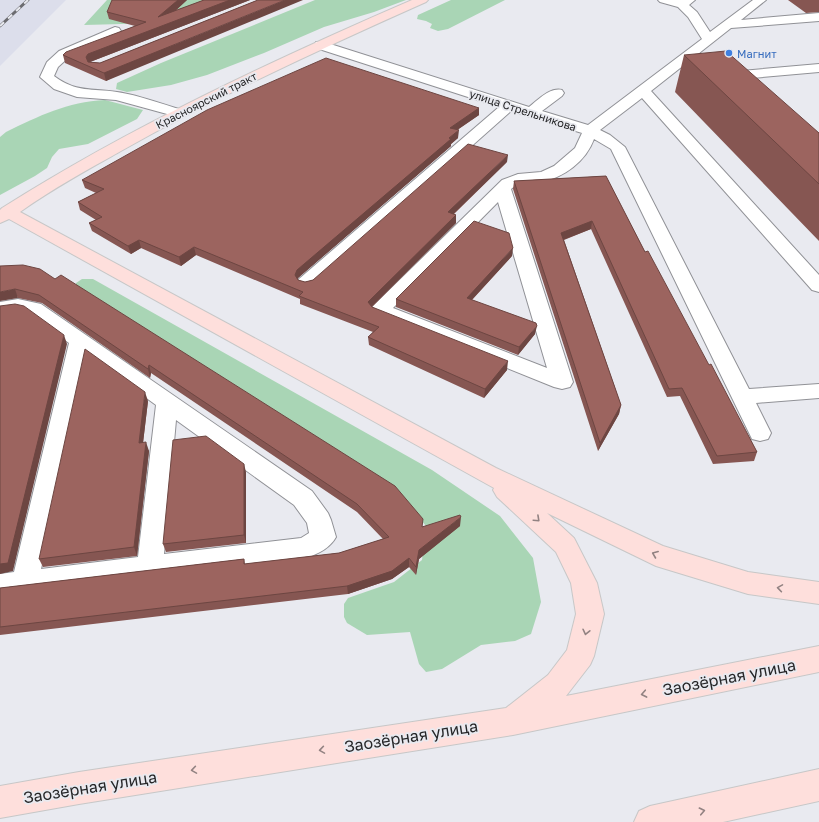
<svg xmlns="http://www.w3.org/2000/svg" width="819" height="822" font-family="'Golos Text',sans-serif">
<rect width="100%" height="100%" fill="#e9eaf0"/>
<path fill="#dcdeeb" d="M0,0H66L0,66Z"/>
<path fill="#a9d5b5" d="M107,0H220L159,23L84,25Z
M315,0H406L374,12L324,27L264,53L207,75L171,85L127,92L116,89L117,83L161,63Z
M451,0H505L448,29L438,31L430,28L432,24L426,21L417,19L418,15Z
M105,100L143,110L137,119L88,144L59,149L52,157L47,168L35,176L0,195V137L6,132C39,116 67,102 105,100Z
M82,279H93L432,470L500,516L533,558L541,602L531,634L515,641L481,645L442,669L426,672L419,664L410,632L367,635L347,623L344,617V604L348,598L394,582L422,560L426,526L397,492L76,288V283Z"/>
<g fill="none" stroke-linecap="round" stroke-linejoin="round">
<defs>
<path id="minor" d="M658,0H695L689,5L697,12L710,32L753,0H766L741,20L819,13V21L731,28L651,91L819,275V292L812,290L642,98L600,130L610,135L625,147L749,389L819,384V398L756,403L771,433L768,439L760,441L752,439L611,149L594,139C586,161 564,178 540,182C529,184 520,181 511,189L573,382L570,387L562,389L554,387L373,314L370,310L373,306L502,180L518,174L541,172L554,166L575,148L582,133L511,111L313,287L306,289L299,287L297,283L299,279L499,107L316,48L314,45L316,42H324L529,107C538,100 550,87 562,90L564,93L562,96L542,111L588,125L702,39L688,17L678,7L660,2ZM498,202L547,368L393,308Z
M115,27L119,28L121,31L119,34L69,57L58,67L54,76C77,93 91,88 117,92C139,95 161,104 183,110L185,113L183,116L178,117L116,100L77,97L54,89L40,77L47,62L59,51Z
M819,64V72L729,80L718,77L716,74L718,71L723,70L730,72Z
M18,299L41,304L312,491L328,513L331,520L336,537C330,548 318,554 306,558L0,596V574L14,572L69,343L28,313L18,311L0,314V302ZM87,355L156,405L138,557L41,569ZM176,420L294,505L307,523L309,533L301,538L164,554Z"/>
<path id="major" d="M412,0H428L426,2C323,48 220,95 121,151C87,170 52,189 20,212L496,468L663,546L748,572L819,582V604L748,594L656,566L547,513L574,538L597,583L604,614L594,656L590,665L566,696L819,646V672L513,735L79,804L0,818V786L79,772L506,708L548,675L567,650L576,614L571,583L556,552L497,497L493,490L494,488L9,219L0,223V210L2,208C132,126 271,61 412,0Z
M819,769V801L723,822H634L639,811L650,806Z"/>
</defs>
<use href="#minor" stroke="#909196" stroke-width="2"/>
<use href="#major" stroke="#c7c7c7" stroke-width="2"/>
<use href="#minor" fill="#fff" fill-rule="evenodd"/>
<use href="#major" fill="#fedfdc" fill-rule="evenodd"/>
<defs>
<path id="rail" d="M0,26L28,0"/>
</defs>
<use href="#rail" stroke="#6c6c70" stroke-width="3"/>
<use href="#rail" stroke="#e9eaf0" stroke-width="2" stroke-dasharray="5.5" stroke-linecap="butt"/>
</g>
<path fill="#865652" d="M187,0L175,11L204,0H250L90,62L100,63L258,0L106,81L65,63L63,55L135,26L109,19L107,12Z
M788,0H819V12L806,13Z
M684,55L819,133V241L675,92Z
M479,108V115L457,130L458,138L451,144V146L298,278L297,280L305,282L313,280L507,162L454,214L456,215V223L372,307L507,370L484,398L369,345L368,337L373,332L300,304V299L196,255L181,266L141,248L131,254L92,231L89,223L96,220L80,210L78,202L96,193L85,188L82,180Z
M606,176L645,252L757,452L754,461L713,464L680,396L667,397L591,229L564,240L621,405L619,414L598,451L513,189L514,181Z
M512,256L472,300L535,334L518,355L396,307V299Z
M0,266L55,279L423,527L460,526L419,559L416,575L409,567L392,579L348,594L0,635V588L244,559L245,564L339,553L383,539L357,512L151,373L150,378L42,303L18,298Z
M148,401L143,443L149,451L137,556L43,567L39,559Z
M246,472V543L166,552L163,544Z"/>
<path fill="#6d4642" d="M178,0H187L160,25L158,17Z
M230,0H250L90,62L88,65L86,57L88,54Z
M285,0H303L106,81L104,73Z
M479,108V115L450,135V128Z
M459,130L458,138L451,144V146L298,278L296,284L295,275L297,270Z
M508,155L507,162L447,220L448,212Z
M456,215V223L368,310V302Z
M592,221L591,229L560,241L561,233Z
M139,240L141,248L131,254L128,246Z
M194,247L196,255L181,266L179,257Z
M513,248L512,256L466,306L467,298Z
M15,289L18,298L0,301V292Z
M537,326L535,334L518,355L519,347Z
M64,335L67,344L13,571L0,574V564Z
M508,361L507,370L484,398L485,389Z
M149,365L151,373L150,378L148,369Z
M145,392L148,401L142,451L139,443Z
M621,405L619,414L598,451L600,443Z
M146,442L149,451L137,556L134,547Z
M244,464L246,472V543L244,535Z
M461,517L460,526L419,559L416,575V567L419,550Z
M409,558V567L392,579L348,594L347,586Z"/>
<path fill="#9c645f" stroke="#6d4642" d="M112,0H178L158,17L204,0H230L88,54L86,57L88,62L100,63L258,0H285L104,73L63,55L66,52L146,22L107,12Z
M726,51L819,133V184L684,55Z
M326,58L479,108L450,128L459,130L449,138L451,139L297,270L295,275L298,280L305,282L313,280L468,144L508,155L448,212L456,215L368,302L372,307L508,361L485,389L368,337L379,327L299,296L303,292L194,247L179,257L139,240L128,246L89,223L102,217L78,202L104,189L82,180L207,110Z
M606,176L645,252L648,251L709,365L711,364L757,452L717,456L682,388L669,389L592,221L561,233L621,405L600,443L514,181Z
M474,221L509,233L513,248L467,298L536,323L537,326L519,347L396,299Z
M23,265L40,269L55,279L61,275L395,486L423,519L422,527L460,515L461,517L419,550L416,567L409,558L392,571L347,586L0,627V588L244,559V564L339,553L389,537L357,504L149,365L148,369L39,295L15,289L0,292V266Z
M15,304L24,306L64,335L8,563L0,564V306Z
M85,349L145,392L139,443L146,442L134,547L39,559Z
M206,436L244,464V535L163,544L173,440Z"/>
<defs><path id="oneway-chevron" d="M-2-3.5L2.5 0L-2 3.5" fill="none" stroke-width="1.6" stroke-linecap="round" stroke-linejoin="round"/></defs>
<g stroke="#928282">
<use href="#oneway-chevron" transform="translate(537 519) rotate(43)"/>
<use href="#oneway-chevron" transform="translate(655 554) rotate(-158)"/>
<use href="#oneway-chevron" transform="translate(780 588) rotate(-171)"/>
<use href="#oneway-chevron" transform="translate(586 632) rotate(103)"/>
<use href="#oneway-chevron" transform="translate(644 694) rotate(169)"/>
<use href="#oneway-chevron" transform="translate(322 750) rotate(171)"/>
<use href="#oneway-chevron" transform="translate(194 770) rotate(171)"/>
<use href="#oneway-chevron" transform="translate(702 811) rotate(-12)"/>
</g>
<circle fill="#3f7fe0" stroke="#e9eaf0" stroke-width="1.5" cx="729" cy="53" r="4"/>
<g text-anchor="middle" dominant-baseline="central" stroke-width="3.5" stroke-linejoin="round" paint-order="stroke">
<g font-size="11" fill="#366cbe" stroke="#e9eaf0" text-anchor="start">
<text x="737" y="53">Магнит</text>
</g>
<g font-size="11" fill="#262628" stroke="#e9eaf0">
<text transform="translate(206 100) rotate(-27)">Красноярский тракт</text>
<text transform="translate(523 110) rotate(18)">улица Стрельникова</text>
</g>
<g font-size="16" fill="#262628" stroke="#e9eaf0">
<text transform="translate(729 677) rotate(-11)">Заозёрная улица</text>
<text transform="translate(411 736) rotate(-9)">Заозёрная улица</text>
<text transform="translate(90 787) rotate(-9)">Заозёрная улица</text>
</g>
</g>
</svg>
